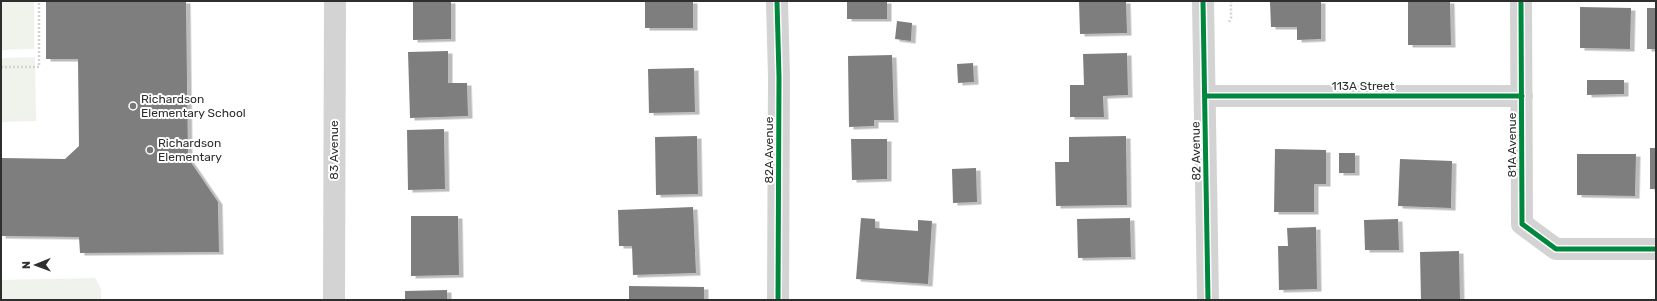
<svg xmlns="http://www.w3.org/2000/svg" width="1657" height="301" font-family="Rubik,sans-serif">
<defs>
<filter id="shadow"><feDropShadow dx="4.5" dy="2.5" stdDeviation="0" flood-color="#0004"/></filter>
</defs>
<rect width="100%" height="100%" fill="#fff"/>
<path fill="#f0f3ec" d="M1,1H34V49L1,50Z
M35,57L36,121L1,122V58Z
M95,278L101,289V300H1V280Z"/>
<path fill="#7e7e7e" filter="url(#shadow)" d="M46,1H186L188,158L218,202L219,252L80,253L79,237L1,236V158L65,159L79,146L78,59H46Z
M413,1H451V39L413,40Z
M645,1H693V28H645Z
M847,1H887V19H847Z
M1079,1H1126L1127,33L1080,34Z
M1283,1H1321V39L1297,40V27H1271L1270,2Z
M1408,1H1450L1451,45H1408Z
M1580,7L1631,8L1630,49L1580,48Z
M1647,8H1656V49H1647Z
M897,21L912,23L911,41L895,39Z
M448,51V83H467L468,116L410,118L408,52Z
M1127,53L1128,95L1103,96L1104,117H1070V85H1084L1083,54Z
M892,55L894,120H874V126L849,127L848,56Z
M973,63L974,82L958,83L957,64Z
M694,68L695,112L649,113L648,69Z
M1587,80H1624V94L1587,95Z
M444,129L445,189L408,190L407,130Z
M697,136L698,194L656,195L655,137Z
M1126,136L1127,205L1056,206L1055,162H1069V137Z
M851,139H887V179L852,180Z
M1650,148H1656V189H1650Z
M1275,149L1326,150V184H1314V212H1274Z
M1339,153H1355V173H1339Z
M1577,154H1636L1635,196L1577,195Z
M1400,159L1452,161L1451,208L1398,206Z
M976,168L977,202L953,203L952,169Z
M693,207L696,273L633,275L632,246H619L618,210Z
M411,216H458L459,275L411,276Z
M861,218L875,219V228L918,231V220L932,221L928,284L856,279Z
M1130,218L1131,257L1078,258L1077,219Z
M1398,219L1399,250H1365L1364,220Z
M1316,227L1317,289L1279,290L1278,246H1288L1287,228Z
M1459,251L1460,300H1421L1420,252Z
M629,286L704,287V300H629Z
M447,290V300H405V291Z"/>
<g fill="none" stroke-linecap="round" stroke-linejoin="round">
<path stroke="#d3d3d3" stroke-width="2.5" stroke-dasharray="2 2" stroke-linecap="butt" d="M1229,22L1231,18V1
M1,67H39V1"/>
<path stroke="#d3d3d3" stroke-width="22" d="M777,1L779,77L778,300
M1203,1L1208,300
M1521,1L1522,224L1556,249H1656
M1205,96H1522
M334,300L335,1"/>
<defs>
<path id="cycleway" d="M777,1L779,77L778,300
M1203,1L1208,300
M1521,1L1522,224L1556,249H1656
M1205,96H1522"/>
</defs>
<use href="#cycleway" stroke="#fff" stroke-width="8"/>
<use href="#cycleway" stroke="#00873e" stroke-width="5"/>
</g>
<g fill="#777" stroke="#fff" stroke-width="1.5">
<circle cx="133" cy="106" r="4"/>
<circle cx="150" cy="150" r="4"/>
</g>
<g text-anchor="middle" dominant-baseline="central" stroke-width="4" stroke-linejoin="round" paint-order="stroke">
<g font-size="12" fill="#2e2e2e" stroke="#fff">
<text x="1363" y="86">113A Street</text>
<text transform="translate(1512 145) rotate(-90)">81A Avenue</text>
<text transform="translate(334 150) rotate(-90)">83 Avenue</text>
<text transform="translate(769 150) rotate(-90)">82A Avenue</text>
<text transform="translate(1196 151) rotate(-91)">82 Avenue</text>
</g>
<g font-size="12" fill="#2e2e2e" stroke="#fff" text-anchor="start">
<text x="141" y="99">Richardson<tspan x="141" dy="14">Elementary School</tspan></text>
<text x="158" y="143">Richardson<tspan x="158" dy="14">Elementary</tspan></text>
</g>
</g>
<rect width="1657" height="301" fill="none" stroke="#2e2e2e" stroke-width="4"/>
<g transform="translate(36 265) rotate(269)" stroke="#ffffff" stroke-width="3" paint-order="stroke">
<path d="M0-3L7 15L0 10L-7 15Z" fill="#2e2e2e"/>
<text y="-6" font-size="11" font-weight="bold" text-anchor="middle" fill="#2e2e2e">N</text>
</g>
</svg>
